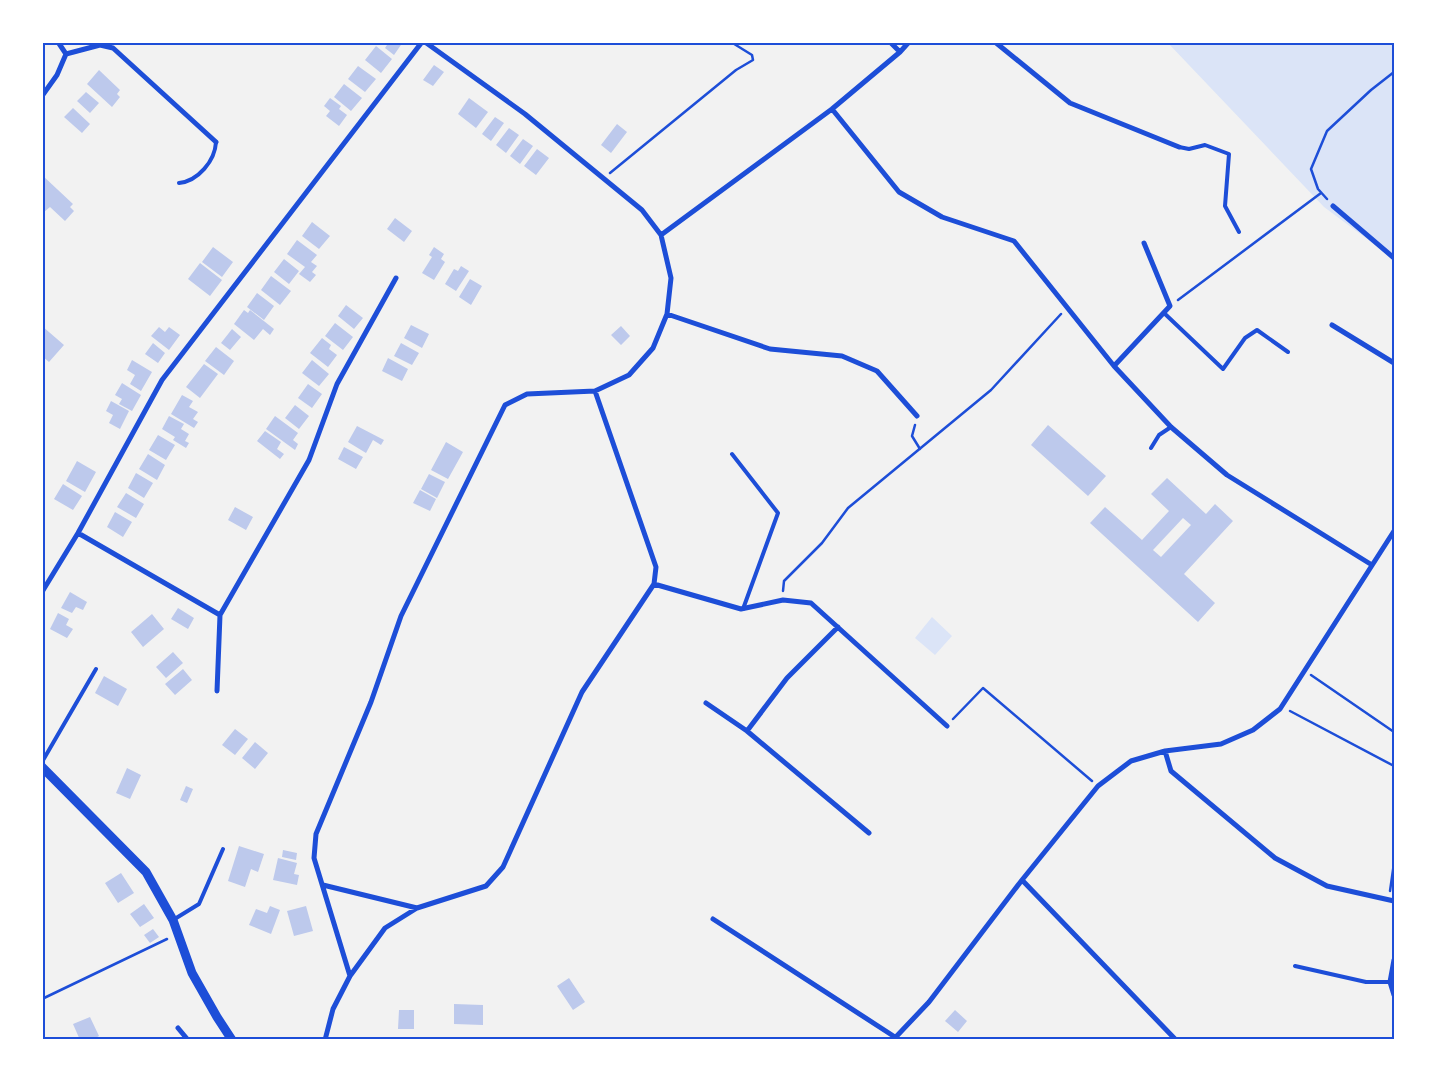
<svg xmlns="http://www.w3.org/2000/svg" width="1437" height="1082" font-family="Ubuntu,sans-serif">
<rect width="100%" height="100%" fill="#f2f2f2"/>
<path fill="#dbe4f7" d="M1168,43H1394V259L1324,207Z
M932,617L952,636L935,655L915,638Z"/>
<path fill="#bdc9ec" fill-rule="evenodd" d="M389,42H403L394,55L385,48Z
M376,46L392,59L381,73L365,60Z
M434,65L444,72L433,86L423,80Z
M358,66L376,79L365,92L348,79Z
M99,70L120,90L117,94L120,97L112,107L87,84Z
M344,84L362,98L351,111L334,97Z
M86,92L99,103L90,113L77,101Z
M330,98L341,106L339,109L347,115L339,126L326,116L330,111L324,106Z
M469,98L488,112L476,128L458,114Z
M73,108L90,124L82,133L64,117Z
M495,117L504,123L491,141L482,134Z
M617,124L627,132L611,153L601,145Z
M509,128L519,135L506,153L496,145Z
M523,139L533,146L520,164L510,156Z
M537,149L549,158L536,175L524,166Z
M42,175L73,204L70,207L74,211L65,221L50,207L44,212L42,211Z
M395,218L412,231L404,242L387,229Z
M312,222L330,236L319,249L302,236Z
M297,240L317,255L311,262L317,266L312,272L316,275L310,282L299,274L305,267L287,254Z
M213,247L233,262L222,277L202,262Z
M434,247L444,254L441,259L445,262L434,280L422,273L432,257L429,255Z
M284,259L299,271L289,284L274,272Z
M200,263L222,280L210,296L188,279Z
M461,266L469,271L456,291L445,284L454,269L458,271Z
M271,276L291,291L280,305L261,290Z
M470,279L482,286L471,305L459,297Z
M257,293L274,306L264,320L247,307Z
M346,305L363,318L354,329L338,316Z
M244,310L248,313L250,310L274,329L270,335L263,329L254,340L234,324Z
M335,323L353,337L343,350L325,336Z
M411,325L429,334L422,348L404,338Z
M42,326L64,345L49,362L42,356Z
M621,326L630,336L621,345L611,335Z
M159,327L165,332L169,327L180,335L169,350L151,336Z
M232,329L241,337L230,350L221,343Z
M322,338L331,345L329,349L337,355L328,367L310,353Z
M153,343L165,353L158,363L145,354Z
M401,343L419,353L412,365L394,356Z
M216,347L234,361L224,375L205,361Z
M388,358L408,369L402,381L382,371Z
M132,360L152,372L141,391L130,384L135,375L127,370Z
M312,360L329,374L319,386L302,373Z
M204,364L218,374L200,398L186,387Z
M122,383L141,395L132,411L119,404L122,399L115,395Z
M308,384L322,394L312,408L298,398Z
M182,395L193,401L189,407L198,412L193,419L198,422L194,428L171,414Z
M111,401L129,411L120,429L109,423L113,415L106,411Z
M295,405L309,416L299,429L285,418Z
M169,416L184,424L181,429L189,434L185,441L189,443L186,448L173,440L175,437L162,429Z
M275,416L298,433L293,440L298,444L295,450L266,429Z
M1048,425L1106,476L1088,496L1031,445Z
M357,426L384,440L381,445L373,440L366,453L348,442Z
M265,431L281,442L277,449L284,454L280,459L257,441Z
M158,435L175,445L166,460L149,450Z
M446,442L463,452L448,479L431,470Z
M344,447L363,457L356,469L338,459Z
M148,454L165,465L157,480L139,469Z
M77,461L96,472L85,492L66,481Z
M136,473L153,483L144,498L128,488Z
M429,474L445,482L437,498L421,489Z
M1167,478L1206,514L1215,504L1233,521L1184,574L1215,603L1198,622L1090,523L1105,507L1142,540L1169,511L1151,494ZM1183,518L1191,525L1161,557L1153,550Z
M63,484L82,496L73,510L54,499Z
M420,490L436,499L430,511L413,503Z
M126,493L144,504L136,518L117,507Z
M235,507L253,517L246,530L228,520Z
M115,512L132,522L123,537L107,527Z
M70,592L87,602L83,610L76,607L72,613L61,608Z
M178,608L194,618L188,629L171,619Z
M58,613L69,619L66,625L73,629L67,638L50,629Z
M152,614L164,629L143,647L131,632Z
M173,652L183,663L166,678L156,667Z
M183,669L192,680L175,695L165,684Z
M104,676L127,689L118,706L95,693Z
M235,729L248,739L235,755L222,745Z
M255,742L268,753L255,769L242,758Z
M127,768L141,775L130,799L116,793Z
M186,786L193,789L187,803L180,800Z
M239,846L264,854L258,872L251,869L245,887L228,881Z
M283,850L297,853L296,860L282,857Z
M278,858L297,863L294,874L299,875L297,885L273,880Z
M121,873L134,893L118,903L105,883Z
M144,904L154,918L140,927L130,914Z
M270,906L280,910L271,934L249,925L256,909L267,913Z
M306,906L313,931L294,936L287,911Z
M153,929L159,937L150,943L144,935Z
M569,978L585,1002L573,1010L557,986Z
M454,1004L483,1005V1025L454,1024Z
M399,1010H414V1029H398Z
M955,1010L967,1021L958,1032L945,1021Z
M90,1017L99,1036L92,1040H80L73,1024Z"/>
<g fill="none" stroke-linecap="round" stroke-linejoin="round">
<path stroke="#1d4ed8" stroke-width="2.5" d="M610,173L736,70L753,60L752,55L731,42
M1327,199L1318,189L1311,169L1327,131L1371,90L1394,72
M1178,300L1321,193
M915,425L912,436L920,449
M783,591L784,581L822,543L848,508L991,390L1061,314
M1311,675L1394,732
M1290,711L1394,766
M953,719L983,688L1092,781
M1390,891L1394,863
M42,999L167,939"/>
<path stroke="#1d4ed8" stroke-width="4" d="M1179,147L1189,149L1205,145L1229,154L1225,206L1239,232
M179,183C198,181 215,161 216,142
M1164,313L1223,369L1245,338L1257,330L1288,352
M1151,448L1159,435L1171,427
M732,454L778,513L743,609
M42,762L96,669
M173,920L199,904L223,849
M1295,966L1366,982H1390"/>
<path stroke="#1d4ed8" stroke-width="5" d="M890,42L900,52
M995,42L1070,103L1179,147
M66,54L100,45L113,48L216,142
M42,96L57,75L66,54L58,42
M832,109L899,192L942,217L1014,241L1114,366L1171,427L1227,475L1372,565
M1333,206L1394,258
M661,235L832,109L900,52L909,42
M667,314L770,349L842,356L877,371L917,416
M1332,325L1394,363
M1114,366L1170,306L1144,243
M78,533L220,615L309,460L337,384L396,278
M654,584L741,609L783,600L811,603L947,726
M42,592L78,533L162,380L422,42
M217,691L220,615
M706,703L747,731L869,833
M747,731L787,678L838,627
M1165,751L1171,771L1275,858L1327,886L1394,901
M1022,880L1176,1040
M323,885L417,908
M713,919L898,1039
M1394,960L1390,982L1394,995
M350,976L314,858L316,834L371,702L401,616L505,405L527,394L595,391L629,375L653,348L667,314L671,278L661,235L642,210L525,114L425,42
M178,1028L188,1040
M325,1040L333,1009L350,976L385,928L417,908L486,886L503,867L582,692L654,584L656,567L595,391
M893,1040L929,1002L1022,880L1098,786L1131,761L1165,751L1221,744L1253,730L1280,709L1394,531"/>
<path stroke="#1d4ed8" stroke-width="9" d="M42,767L146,872L173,920L192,973L217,1017L232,1040"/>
</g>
<rect width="1437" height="1082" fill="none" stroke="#ffffff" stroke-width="88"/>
<rect x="44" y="44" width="1349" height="994" fill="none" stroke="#1d4ed8" stroke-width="2"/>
</svg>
